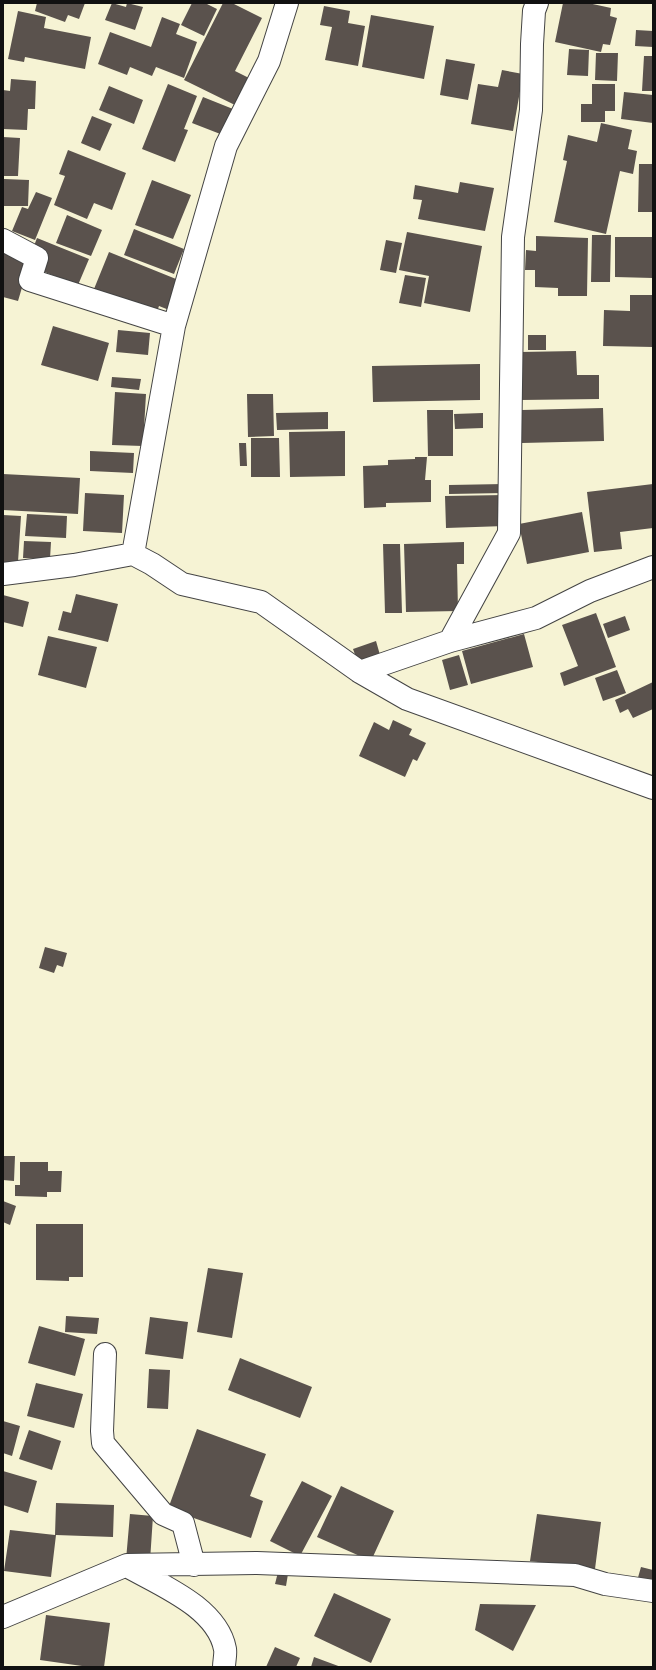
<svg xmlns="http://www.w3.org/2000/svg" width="656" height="1670" font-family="'Source Serif 4',serif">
<rect width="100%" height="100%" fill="#fffdf5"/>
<path fill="#f6f3d4" d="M3,3H653V1667H3Z"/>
<path fill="#5a524d" d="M37,3H85L79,19L68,15L65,22L35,11Z
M112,3L126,7L127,3L143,7L135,30L105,20Z
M192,3H205L217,9L204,36L181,25Z
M223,3H232L262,18L235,71L253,80L239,107L184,80Z
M563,3H588L611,8L610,16L617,18L610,45L603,44L601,52L555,42Z
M324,6L350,11L348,23L365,26L358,66L325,60L332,27L320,25Z
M18,11L46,17L44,28L91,37L85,69L25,57L24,62L8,59Z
M371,15L434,26L424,79L362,67Z
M162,17L180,24L176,34L197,42L184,78L156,67L152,76L130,67L127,75L98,64L110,32L151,47Z
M636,30L653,31V47L635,46Z
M569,49L589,50L588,76L567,75Z
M596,53H618L617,81L595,80Z
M644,56H653V91H642Z
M446,59L475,64L468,100L440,95Z
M502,70L523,74L513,131L471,124L478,84L498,87Z
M11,79L36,81L35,109H28L27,130L3,129V90L10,91Z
M168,84L197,96L184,129L188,130L175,162L142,149Z
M592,84H615V111H605V122H581V104H592Z
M109,86L143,100L134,124L99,110Z
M624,92L653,95V123L621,119Z
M203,97L238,111L228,137L192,123Z
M92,116L112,124L100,151L81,143Z
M601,123L632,130L628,149L637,151L633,174L620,171L606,234L554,222L567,161L563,160L568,135L597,142Z
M3,137L20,138L18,176H3Z
M68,150L126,173L112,210L94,203L87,219L54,205L65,176L59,174Z
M639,164H653V212H638Z
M4,179L29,180L28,206H3Z
M152,180L191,195L173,239L135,225Z
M460,182L494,188L485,231L418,219L422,200L413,199L415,185L458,193Z
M36,192L52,198L35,240L12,231L22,207L28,209Z
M67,215L102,230L91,256L56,243Z
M134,229L184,249L174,274L124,255Z
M407,232L482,246L470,312L424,303L429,276L399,270Z
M592,235H611L610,282H591Z
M536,236L588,238L587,296H558V288L535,287V270H525L526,250L536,251Z
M615,237H653V278L615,277Z
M37,238L89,259L78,285L37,269L32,251Z
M386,240L402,243L396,273L380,270Z
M3,248L31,257L18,301L3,297Z
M109,252L181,281L169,310L159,306L156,314L94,289Z
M405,275L426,278L421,307L399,303Z
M630,295H653V347L603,346L604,310L630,311Z
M53,326L109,343L98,381L41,365Z
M118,330L150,333L148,355L116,352Z
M528,335H546V350H528Z
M576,351L577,375H599V399L521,400L520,352Z
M480,364V400L373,402L372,366Z
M112,377L141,379L139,390L111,387Z
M115,392L146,394L143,446L112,445Z
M247,394H273L274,436L248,437Z
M603,408L604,441L522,443V410Z
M427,410H453V456H428Z
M328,412V429L277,430L276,413Z
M483,413V428L455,429L454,414Z
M345,431V476L290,477L289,432Z
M251,438H279L280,477H251Z
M239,443H246L247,466H240Z
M90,451L134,453L133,473L90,471Z
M415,457H427L425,480H431V502L386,503V507L364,508L363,466L388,465V460L415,459Z
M3,474L80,478L78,514L3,510Z
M504,484V493L449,494V485Z
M653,484V528L620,532L622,549L594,552L587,492Z
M85,493L124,495L122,533L83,531Z
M505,495V526L446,528L445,496Z
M582,512L589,552L527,564L519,524Z
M27,514L67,516L66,538L25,536Z
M3,515L21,516L18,562H3Z
M24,541L51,542L50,559L23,558Z
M464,542V564H457L458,611L406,612L404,544Z
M383,544H400L402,613H385Z
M76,594L118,604L108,642L58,630L63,611L71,613Z
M3,595L29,602L23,627L3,622Z
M596,613L616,667L564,686L560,673L578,666L562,625Z
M625,616L630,630L608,638L603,624Z
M524,634L533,667L471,684L462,651Z
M48,636L97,647L86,688L38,675Z
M376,641L380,655L358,663L353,649Z
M459,655L468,685L450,690L442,660Z
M617,670L626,693L603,701L595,678Z
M653,682V709L633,718L628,709L620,713L615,700Z
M393,720L412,729L409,735L426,743L417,761L413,759L405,777L359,756L374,722L389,730Z
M45,947L67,953L63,967L57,965L54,973L39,968Z
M3,1156H15L14,1181L3,1180Z
M20,1162H48V1171H62L61,1192H47V1197L15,1196V1185H20Z
M3,1201L16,1206L10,1225L3,1222Z
M36,1224H83V1277H69V1281L36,1280Z
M208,1268L243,1273L232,1338L197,1332Z
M66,1316L99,1318L97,1334L65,1332Z
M150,1317L188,1322L183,1359L145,1354Z
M39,1326L85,1339L75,1376L28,1363Z
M240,1358L312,1387L300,1418L228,1390Z
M149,1369L170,1370L168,1409L147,1408Z
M36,1383L83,1394L74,1428L27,1416Z
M3,1421L20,1426L12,1456L3,1453Z
M197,1429L266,1454L250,1496L263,1501L251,1538L168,1509Z
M29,1430L61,1441L52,1470L19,1459Z
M3,1471L37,1481L28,1513L3,1505Z
M302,1481L332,1496L300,1556L270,1541Z
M341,1486L394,1511L371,1561L317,1537Z
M56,1503L114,1505L113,1537L56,1535L51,1577L4,1571L10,1530L55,1535Z
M130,1514L153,1516L150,1561L126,1560Z
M537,1514L601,1522L595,1569L530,1561Z
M641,1567L653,1570V1585L637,1581Z
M278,1572L288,1574L286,1586L275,1584Z
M334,1593L391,1619L371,1663L314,1636Z
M480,1604L536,1605L513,1651L475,1630Z
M46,1615L110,1623L104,1667H89L40,1660Z
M275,1647L300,1658L296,1667H266Z
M314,1657L341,1667H311Z"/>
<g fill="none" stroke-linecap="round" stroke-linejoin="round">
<defs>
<path id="street" d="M3,240L37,258L30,280L174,326
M133,554L152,564L182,584L261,602L360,672L407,699L653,788
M3,574L74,565L133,554L174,326L226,146L269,61L287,3
M450,641L509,533L513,237L531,110L532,44L534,11L537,3
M360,672L450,641L536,618L590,591L653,567
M105,1354L102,1431L103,1443L163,1514L183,1523L194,1565
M127,1566C160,1585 217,1607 225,1649C226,1654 224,1661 224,1667
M3,1617L127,1565L257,1563L575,1575L605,1584L653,1591"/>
</defs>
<use href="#street" stroke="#444" stroke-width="24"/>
<use href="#street" stroke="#fff" stroke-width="22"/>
</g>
<rect width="656" height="1670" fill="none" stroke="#111111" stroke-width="8"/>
</svg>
